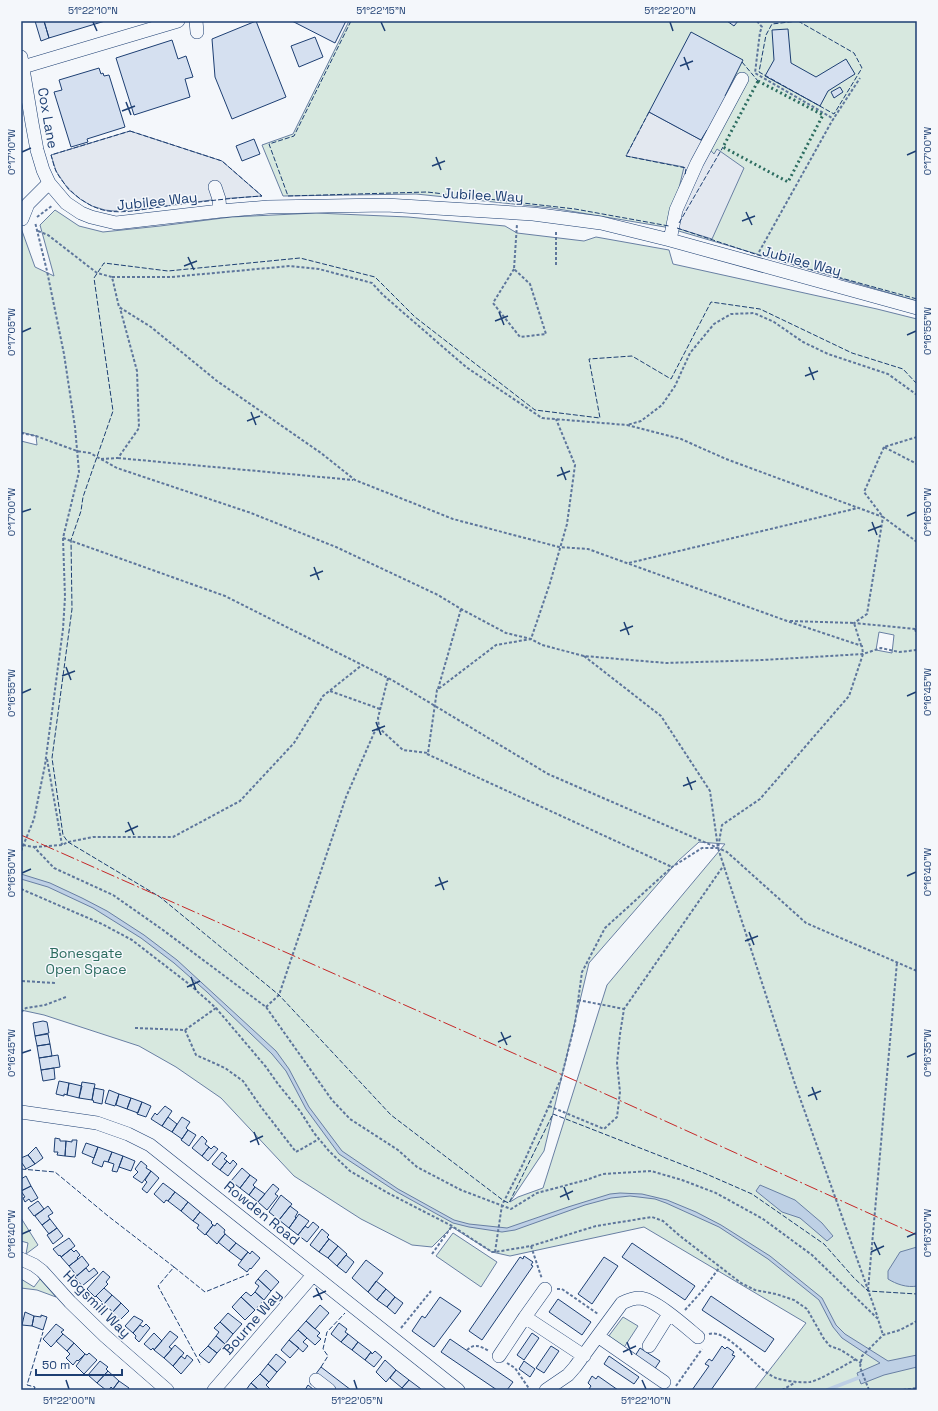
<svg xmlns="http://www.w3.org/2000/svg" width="938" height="1411" font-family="'Space Grotesk',sans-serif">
<rect width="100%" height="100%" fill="#f4f7fb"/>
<path fill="#d7e8df" stroke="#687fa3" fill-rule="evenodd" d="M349,21H917V301L665,227L552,208L416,194L283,196L262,145L293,134Z
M55,210L79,226L103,232L160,226L231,217L316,213L408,217L505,226L517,233L584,241L596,237L669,250L673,264L877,309L917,319V1390H754L806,1323L644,1227L510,1256L492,1252L452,1227L432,1247L412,1245L361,1219L294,1176L221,1098L176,1067L139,1046L44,1015L21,1010V441L37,445L36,436L21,432V228L35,267L54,276L40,225ZM879,632L894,635L892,653L876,650ZM699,842L725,844L607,985L543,1188L518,1197L510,1202L544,1151L589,963L678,861Z
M21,1218L38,1245L26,1254L28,1243L21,1241Z
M453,1233L497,1262L481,1287L436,1256Z
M21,1279L34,1287L40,1279L56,1297L37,1290L21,1288Z
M623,1317L638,1326L623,1349L608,1337Z"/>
<path fill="#e3e8f0" stroke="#687fa3" d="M649,112L701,140L714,154L717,149L744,168L712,239L670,226L684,167L626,156Z
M130,131L222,161L262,196L219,199L135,210L114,211L105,210L92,206L80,199L68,189L56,171L51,155Z"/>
<path fill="#bed0e5" stroke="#687fa3" d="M21,874L50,883L82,898L107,911L144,935L177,960L276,1051L289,1069L309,1107L342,1151L398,1189L454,1220L469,1224L507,1228L568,1207L610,1194L620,1193L642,1194L667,1200L696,1212L721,1225L770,1256L822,1298L836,1325L845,1334L888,1361L917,1355V1367L884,1375L861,1384L857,1373L880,1363L842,1338L833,1327L819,1300L768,1259L719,1227L666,1203L655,1199L630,1196L611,1198L585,1205L515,1230L502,1232L469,1227L453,1223L397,1192L339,1154L306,1109L286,1071L272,1054L207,992L174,963L141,938L93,908L48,887L21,879Z
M760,1185L795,1200L822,1223L833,1236L827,1241L800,1218L782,1212L756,1191Z
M917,1247V1286C907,1288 896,1284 888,1279V1271L900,1252Z"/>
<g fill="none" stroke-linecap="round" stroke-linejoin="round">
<path stroke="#bed0e5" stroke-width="3.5" d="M827,1390L863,1376"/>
</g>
<path fill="#d5e0f0" stroke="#1d3f73" d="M35,21H44L49,38L41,41Z
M44,21H105L49,38Z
M256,21L286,97L232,119L215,77L212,39Z
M292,21H346L335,43Z
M727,21H738L734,26Z
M788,29L791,63L816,77L846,59L855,74L828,91L820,106L765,76L774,60L772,30Z
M691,32L743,60L725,96L730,99L713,133L707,130L701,140L649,112Z
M315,37L323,57L299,67L291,46Z
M172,40L178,59L186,56L193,77L185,79L190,97L134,115L116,58Z
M99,68L101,74L103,73L104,76L109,75L125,127L87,139L88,142L71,147L54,92L62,90L59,80Z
M840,87L843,92L834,98L831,92Z
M254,139L260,154L242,161L236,146Z
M43,1021L47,1022L49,1033L35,1036L33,1023Z
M48,1034L50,1044L37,1046L35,1036Z
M50,1044L52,1056L39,1058L37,1046Z
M58,1055L60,1067L41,1070L39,1058Z
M54,1068L55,1079L43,1081L41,1070Z
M59,1081L69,1083L67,1095L64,1094V1096L56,1094Z
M82,1082L95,1084L92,1100L79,1098Z
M69,1083L82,1086L79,1098L67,1095Z
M94,1088L104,1090L102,1104L93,1102L94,1101L92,1100Z
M109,1090L119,1094L115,1106L105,1103Z
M119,1094L131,1098L127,1109L116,1105Z
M131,1098L142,1102L138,1113L127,1109Z
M142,1102L151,1106L146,1117L137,1114Z
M165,1106L172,1111L162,1126L151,1119L155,1113L157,1115Z
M168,1117L177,1124L172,1132L162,1126Z
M182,1117L190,1122L186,1128L188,1130L182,1139L172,1132Z
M188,1130L196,1135L189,1146L181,1140Z
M202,1136L207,1141L205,1144L209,1147L202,1156L192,1148Z
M55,1138L60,1139V1141H66L65,1156L57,1155L58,1152H54Z
M72,1140H77L75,1157L65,1156L66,1141L72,1142Z
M86,1143L98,1147L94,1158L82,1153Z
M214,1146L218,1149L208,1161L202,1156L209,1147L211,1149Z
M36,1147L43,1158L35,1164L28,1155Z
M98,1147L112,1152L108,1162L104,1161L102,1167L92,1163Z
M112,1152L123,1156L117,1172L112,1171L114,1164L108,1162Z
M222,1152L227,1156L224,1159L227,1161L220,1170L212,1164Z
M28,1155L35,1164L26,1169L22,1163H21V1158Z
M123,1156L135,1161L131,1171L119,1167Z
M233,1160L237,1164L228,1176L220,1170L227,1161L230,1164Z
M141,1161L147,1166L146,1168L151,1171L142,1183L133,1177L138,1172L135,1169Z
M242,1168L250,1175L240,1188L231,1181Z
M151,1171L159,1178L147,1193L142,1189L147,1182L145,1180Z
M250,1175L257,1180L253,1185L255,1187L249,1195L240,1188Z
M26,1176L31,1186L21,1191V1179Z
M163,1183L175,1192L168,1201L166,1200L164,1203L154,1194Z
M273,1184L279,1189L275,1194L278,1196L267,1210L258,1202Z
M31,1186L38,1198L31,1202L29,1199L25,1202L23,1198L25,1197L21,1191Z
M255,1187L265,1194L258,1202L249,1195Z
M175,1192L188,1202L181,1211L168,1201Z
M281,1195L292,1204L279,1220L269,1212Z
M38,1201L44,1209L34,1216L28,1208Z
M188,1202L200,1212L193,1221L181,1211Z
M48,1206L53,1213L48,1216L50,1219L42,1225L35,1216Z
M290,1206L298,1212L295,1217L296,1218L289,1228L279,1220Z
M200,1212L212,1222L211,1223L213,1225L205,1235L197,1228L199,1225L193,1221Z
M299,1214L309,1221L298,1235L289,1228Z
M50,1219L57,1228L49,1234L42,1225Z
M313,1222L319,1227L307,1242L298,1235L305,1226L308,1228Z
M217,1223L225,1230L224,1232L225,1234L217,1244L206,1234L213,1225L215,1226Z
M57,1228L63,1236L53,1244L47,1235Z
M322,1229L329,1235L327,1237L329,1239L319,1252L310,1245Z
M225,1234L236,1243L229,1251L218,1242Z
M69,1238L75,1246L61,1257L60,1255L59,1256L53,1249Z
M329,1239L338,1246L328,1258L319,1252Z
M236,1243L248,1252L241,1260L229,1251Z
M632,1243L695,1286L685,1300L622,1257Z
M338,1246L347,1254L337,1266L328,1258Z
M71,1249L74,1252L76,1250L80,1255L77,1258L78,1259L69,1266L61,1257Z
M252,1251L260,1258L251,1269L250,1268L247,1272L238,1265L248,1252L250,1254Z
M346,1255L354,1262L346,1273L337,1266Z
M82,1256L89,1265L77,1276L69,1266Z
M524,1256L533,1262L531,1265L533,1266L482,1340L469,1331L520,1257L523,1259Z
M604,1257L618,1266L592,1304L578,1294Z
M366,1260L383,1273L368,1292L352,1278Z
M86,1268L89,1272L94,1268L98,1273L82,1286L75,1277Z
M266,1270L279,1282L271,1291L258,1279Z
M103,1271L110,1277L106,1282L108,1284L95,1297L87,1289Z
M258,1279L271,1291L264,1300L255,1292L259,1286L255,1283Z
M376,1281L386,1289L377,1300L368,1292Z
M104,1288L112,1295L104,1304L96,1296Z
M386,1289L395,1297L387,1307L377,1300Z
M246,1292L251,1296L255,1292L264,1300L255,1310L241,1297Z
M112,1295L121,1303L113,1312L104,1304Z
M711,1296L774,1339L765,1352L702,1310Z
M241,1297L255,1310L245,1320L232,1307Z
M395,1297L403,1303L395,1314L387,1307Z
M440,1297L461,1311L434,1347L412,1331L422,1316L425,1318Z
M558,1299L591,1322L582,1335L549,1312Z
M121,1303L129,1311L120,1320L112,1313Z
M320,1305L329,1313L315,1329L306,1321Z
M25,1312L34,1316L32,1326L22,1325Z
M228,1313L242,1324L233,1334L220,1322Z
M41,1315L47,1317L43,1330L32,1326L34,1316L41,1317Z
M134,1316L143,1321L133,1333L125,1326Z
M306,1321L320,1333L317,1336L321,1339L315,1345L298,1330Z
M220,1322L233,1334L225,1344L216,1336L219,1332L214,1328Z
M339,1323L347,1329L345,1332L348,1334L341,1342L331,1334Z
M56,1324L64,1330L61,1332L63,1334L51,1347L43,1339Z
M146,1324L150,1328L139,1342L135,1338L136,1336L133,1333L140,1325L143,1327Z
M298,1330L307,1338L303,1342L308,1346L303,1352L289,1340Z
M170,1331L178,1337L169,1347L172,1349L164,1358L154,1350Z
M154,1333L162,1341L154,1350L153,1348L151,1350L144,1344Z
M532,1333L539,1338L524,1360L517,1355Z
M63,1334L74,1343L67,1351L56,1341Z
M348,1334L358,1342L352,1350L341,1342Z
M216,1336L225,1344L217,1353L208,1346Z
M450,1339L513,1382L507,1390H497L441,1352Z
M289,1340L299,1348L290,1358L281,1350Z
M358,1342L371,1352L365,1360L352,1350Z
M74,1343L85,1354L78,1361L77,1360L73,1365L66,1358L70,1354L67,1351Z
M175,1345L184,1353L173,1366L164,1358Z
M208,1346L217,1353L209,1363L199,1355Z
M551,1346L559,1351L544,1373L536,1368Z
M722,1346L725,1349L727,1347L734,1352L732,1355L735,1356L711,1390H692L709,1366L705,1364L709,1359L712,1361Z
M640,1348L660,1361L654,1370L635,1356Z
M375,1351L382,1357L374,1367L365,1360L371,1352L372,1354Z
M89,1353L97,1360L84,1374L76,1366L85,1354L87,1355Z
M276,1354L286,1362L277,1372L268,1364Z
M187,1355L193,1360L181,1374L173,1366L181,1356L185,1359Z
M609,1356L639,1377L634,1384L604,1364Z
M385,1360L396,1370L386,1382L376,1372Z
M100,1361L108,1367L106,1369L108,1371L97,1383L88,1375Z
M524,1361L535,1369L530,1377L519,1369Z
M268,1364L277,1372L269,1382L260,1374Z
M321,1367L351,1390H335L315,1375Z
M396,1370L409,1380L402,1388L390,1378Z
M108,1371L119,1381L113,1389L111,1387L109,1390H106L97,1383Z
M260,1374L269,1382L266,1385L271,1390H259L251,1383Z
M592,1376L596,1379L598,1376L618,1390H590L589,1389L591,1386L588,1383Z
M409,1380L421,1389L420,1390H405L402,1388Z
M119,1381L129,1388L128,1390H114L113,1389Z
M251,1383L259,1390H246Z
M308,1385L314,1390H305Z"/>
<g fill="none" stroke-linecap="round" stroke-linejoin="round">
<defs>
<path id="minor" d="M196,21L197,32
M21,57L32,123L37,150L43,170L49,183L66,203L81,213L91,217L116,223L220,211L268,207L386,205L533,214L601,223L670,240L917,308
M23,67L178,21
M215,187L219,199L220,211
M22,219L28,204L49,183
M670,240L676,210L697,163L742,79
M21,1112L97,1123L128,1134L150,1145L458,1390
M21,1259L34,1265L42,1271L70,1302L105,1336L167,1390
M545,1289L525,1317L584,1356
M599,1337L664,1382
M649,1346L669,1314
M499,1356L525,1317
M316,1380L329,1390
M214,1390L313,1275
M546,1390L568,1375L575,1367L622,1303C628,1300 634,1298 640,1298C655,1299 686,1327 698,1337"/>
</defs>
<use href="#minor" stroke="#1d3f73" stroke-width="14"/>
<path stroke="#5e769c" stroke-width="2" stroke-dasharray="3 2" stroke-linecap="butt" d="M757,21L762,27L760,32L755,73L834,119
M37,217L53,205
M38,231L48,235L97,273L112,277L119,307L151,327L217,381L321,453L355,480L453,519L559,547L588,549L787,621L862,646L863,654L849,696L760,799L722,825L718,848
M759,252L832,121L860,78
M556,265V230
M514,269L493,303L520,337L546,334L530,284L514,269L517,224
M112,277H171L290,266L319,269L372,283L383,295L466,367L542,418L627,425
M21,433L36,436L77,451L90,453L117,468L251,513L336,547L438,595L461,609L506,633L531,639L542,645L584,656L666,663L763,660L863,654L881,648L899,652L917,650
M917,437L884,447L917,464
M884,447L864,492L883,517L726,459L681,439L627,425L641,421L662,405L675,386L690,353L714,324L731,314L754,313L774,322L803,342L828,354L888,374L917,395
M118,458L353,480
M101,459L118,458L139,428L137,371L120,308
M63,538L225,596L392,680L548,774L727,852L806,923L917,971
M917,542L883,517L867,614L854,623L915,629L917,625
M629,563L858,508
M790,621L854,623L861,645
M915,629L917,635
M584,656L661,716L710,791L718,848L795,1084L878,1318
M388,678L378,718L379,728L403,750L428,753L437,690L496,645L531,639L550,583L567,524L575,465L556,419
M438,689L461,609
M330,691L380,709
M427,754L672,867
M47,759L62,845
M23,845L34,847L54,868L113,895L163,930L266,1007L332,1100L350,1119L398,1150L417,1167L461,1190L511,1209L537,1193L586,1180L603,1174L651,1171L682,1180L716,1193L763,1219L812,1255L878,1319L883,1335
M34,847L62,845L68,842L93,837H173L240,801L294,743L323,696L362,665
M21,851L34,819L45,765L63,629L65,597L63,538L79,472L75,427L64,354L47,271L35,222
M21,889L102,924L132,940L189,984L216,1008L266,1067L278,1084L300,1111L314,1133L329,1151L350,1171L386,1192L452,1226L492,1252H495L531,1246L596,1226L652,1217L663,1221L680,1236L741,1283L755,1290L776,1294L794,1300L807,1309L824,1339L830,1346L841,1350L861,1363
M21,973V992
M22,981L55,983
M578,1000L624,1009
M266,1007L279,995L346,797L374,733L379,728
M21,1012L26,1008L45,1005L66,997
M135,1028L185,1030L216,1008
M185,1030L196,1055L225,1068L243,1081L261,1107L296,1152L319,1139
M549,1106L604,1129L617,1117L620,1092L617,1063L620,1034L624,1009L724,865
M531,1246L542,1279
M495,1252L502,1205L523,1164L561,1079L575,1023L582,972L605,928L672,867L702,848H717
M432,1254L452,1226
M557,1289H562L598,1314
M868,1290L897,962
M685,1310L703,1290L719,1268
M401,1328L431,1291
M709,1334C728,1328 757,1371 776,1378C785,1381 800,1383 810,1382C818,1381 847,1364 856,1359
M467,1350C475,1343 480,1346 489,1351
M507,1363L515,1368L530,1390
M676,1386L702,1349
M782,1390L796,1382
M869,1390L860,1367L862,1356L883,1335L900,1330L917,1321
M903,1390L917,1388"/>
<use href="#minor" stroke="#f4f7fb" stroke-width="13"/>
<path stroke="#2c6c60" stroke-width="3" stroke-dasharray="2 3" stroke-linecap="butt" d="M758,81L823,115L788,182L723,147Z"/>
<path stroke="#1d3f73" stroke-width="1" stroke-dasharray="5 2" stroke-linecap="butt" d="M351,21L294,136L269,144L288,196L427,192L575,209L669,226
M798,21L854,53L862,68L834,114L759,72L766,35L772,24Z
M742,62L758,81
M649,112L626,156L686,168L685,176
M130,131L222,161L262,196C230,198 199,202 167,206C149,208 122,215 103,210C84,205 67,190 57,173C54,168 53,161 51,155Z
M679,223L723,147
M677,228L758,255L917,299
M917,384L903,369L852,353L760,309L711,302L671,379L632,356L589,359L600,418L535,410L415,317L375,277L300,258L168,271L104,263L94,278L113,411L83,497L81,511L71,540L72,609L52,758L63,835L68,842L160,897L279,995L391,1115L504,1201L509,1203L553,1114L704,1173L752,1194L824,1244L854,1278L868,1291L917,1294
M21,1169L55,1172L108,1216L174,1267L158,1286L201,1365
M174,1267L205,1292L249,1274
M321,1367L328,1356L323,1349L327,1332L345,1313
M34,1390L35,1387L27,1385L43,1332"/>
<path stroke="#c62828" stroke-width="1" stroke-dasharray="14 3 2 3" stroke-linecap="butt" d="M21,835L601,1092L917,1235"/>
</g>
<path fill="none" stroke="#1d3f73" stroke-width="1.5" d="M93,22L97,31M381,22L385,31M670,22L673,31M684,57L689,70M680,66L693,61M126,102L131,115M122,111L135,106M22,152L31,148M907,155L916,151M436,157L441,170M432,166L445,161M746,212L752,225M742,221L755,216M188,257L194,270M184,266L197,261M499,312L504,325M495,321L508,316M22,332L31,328M907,335L916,331M809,367L814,380M805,376L818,371M251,412L256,425M247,421L260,416M561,467L566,480M557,476L570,471M22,512L31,509M907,516L916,512M872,522L877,535M868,531L881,526M314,567L319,580M310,576L323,571M624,622L629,635M620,631L633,626M66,667L71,680M62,676L75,671M22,693L31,689M907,696L916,692M376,722L381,735M372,731L385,726M687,777L692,790M683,786L696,781M128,822L134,835M125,832L138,826M22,873L31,869M907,876L916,872M439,877L444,890M435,886L448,881M749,932L754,945M745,941L758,936M191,977L196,990M187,987L200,981M501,1032L507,1045M498,1042L511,1036M22,1053L31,1050M907,1057L916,1053M812,1087L817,1100M808,1096L821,1091M254,1132L259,1145M250,1142L263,1136M564,1187L569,1200M560,1197L573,1191M22,1234L31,1230M907,1237L916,1233M874,1242L880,1255M871,1252L884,1246M316,1288L322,1300M313,1297L326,1291M627,1342L632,1355M623,1352L636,1346M66,1380L69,1389M354,1380L357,1389M642,1380L646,1389"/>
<g text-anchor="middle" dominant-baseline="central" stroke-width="3" stroke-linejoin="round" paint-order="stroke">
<g font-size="14" fill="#1d3f73" stroke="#f4f7fb">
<text transform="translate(48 118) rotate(80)">Cox Lane</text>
<text transform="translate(483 195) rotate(3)">Jubilee Way</text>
<text transform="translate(157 201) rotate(-6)">Jubilee Way</text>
<text transform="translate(802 261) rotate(15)">Jubilee Way</text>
<text transform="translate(262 1213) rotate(39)">Rowden Road</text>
<text transform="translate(97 1304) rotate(45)">Hogsmill Way</text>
<text transform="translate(252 1322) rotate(-49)">Bourne Way</text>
</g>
<g font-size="14" fill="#2c6c60" stroke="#f4f7fb">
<text x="86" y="953">Bonesgate<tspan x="86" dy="16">Open Space</tspan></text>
</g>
</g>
<rect width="938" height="1411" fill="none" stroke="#f4f7fb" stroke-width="44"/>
<path d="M36 1369v6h86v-6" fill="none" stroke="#1d3f73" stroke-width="2"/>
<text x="42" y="1369" font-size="12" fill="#1d3f73" stroke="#f4f7fb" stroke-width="3" paint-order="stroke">50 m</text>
<rect x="22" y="22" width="894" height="1367" fill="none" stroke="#1d3f73" stroke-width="1.5"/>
<g font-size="10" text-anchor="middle" fill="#1d3f73">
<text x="93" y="14">51°22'10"N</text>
<text x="381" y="14">51°22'15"N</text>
<text x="670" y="14">51°22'20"N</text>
<text transform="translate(927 151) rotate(-90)" y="4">0°17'00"W</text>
<text transform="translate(11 152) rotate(-90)" y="4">0°17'10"W</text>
<text transform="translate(927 331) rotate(-90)" y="4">0°16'55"W</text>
<text transform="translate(11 332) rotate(-90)" y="4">0°17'05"W</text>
<text transform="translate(927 512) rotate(-90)" y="4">0°16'50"W</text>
<text transform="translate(11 512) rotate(-90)" y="4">0°17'00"W</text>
<text transform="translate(927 692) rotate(-90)" y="4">0°16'45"W</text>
<text transform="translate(11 693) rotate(-90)" y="4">0°16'55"W</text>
<text transform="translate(927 872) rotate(-90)" y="4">0°16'40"W</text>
<text transform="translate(11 873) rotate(-90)" y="4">0°16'50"W</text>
<text transform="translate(927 1053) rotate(-90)" y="4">0°16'35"W</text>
<text transform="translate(11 1053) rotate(-90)" y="4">0°16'45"W</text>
<text transform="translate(927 1233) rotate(-90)" y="4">0°16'30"W</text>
<text transform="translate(11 1234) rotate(-90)" y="4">0°16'40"W</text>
<text x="69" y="1404">51°22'00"N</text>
<text x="357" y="1404">51°22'05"N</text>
<text x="646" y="1404">51°22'10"N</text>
</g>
</svg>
